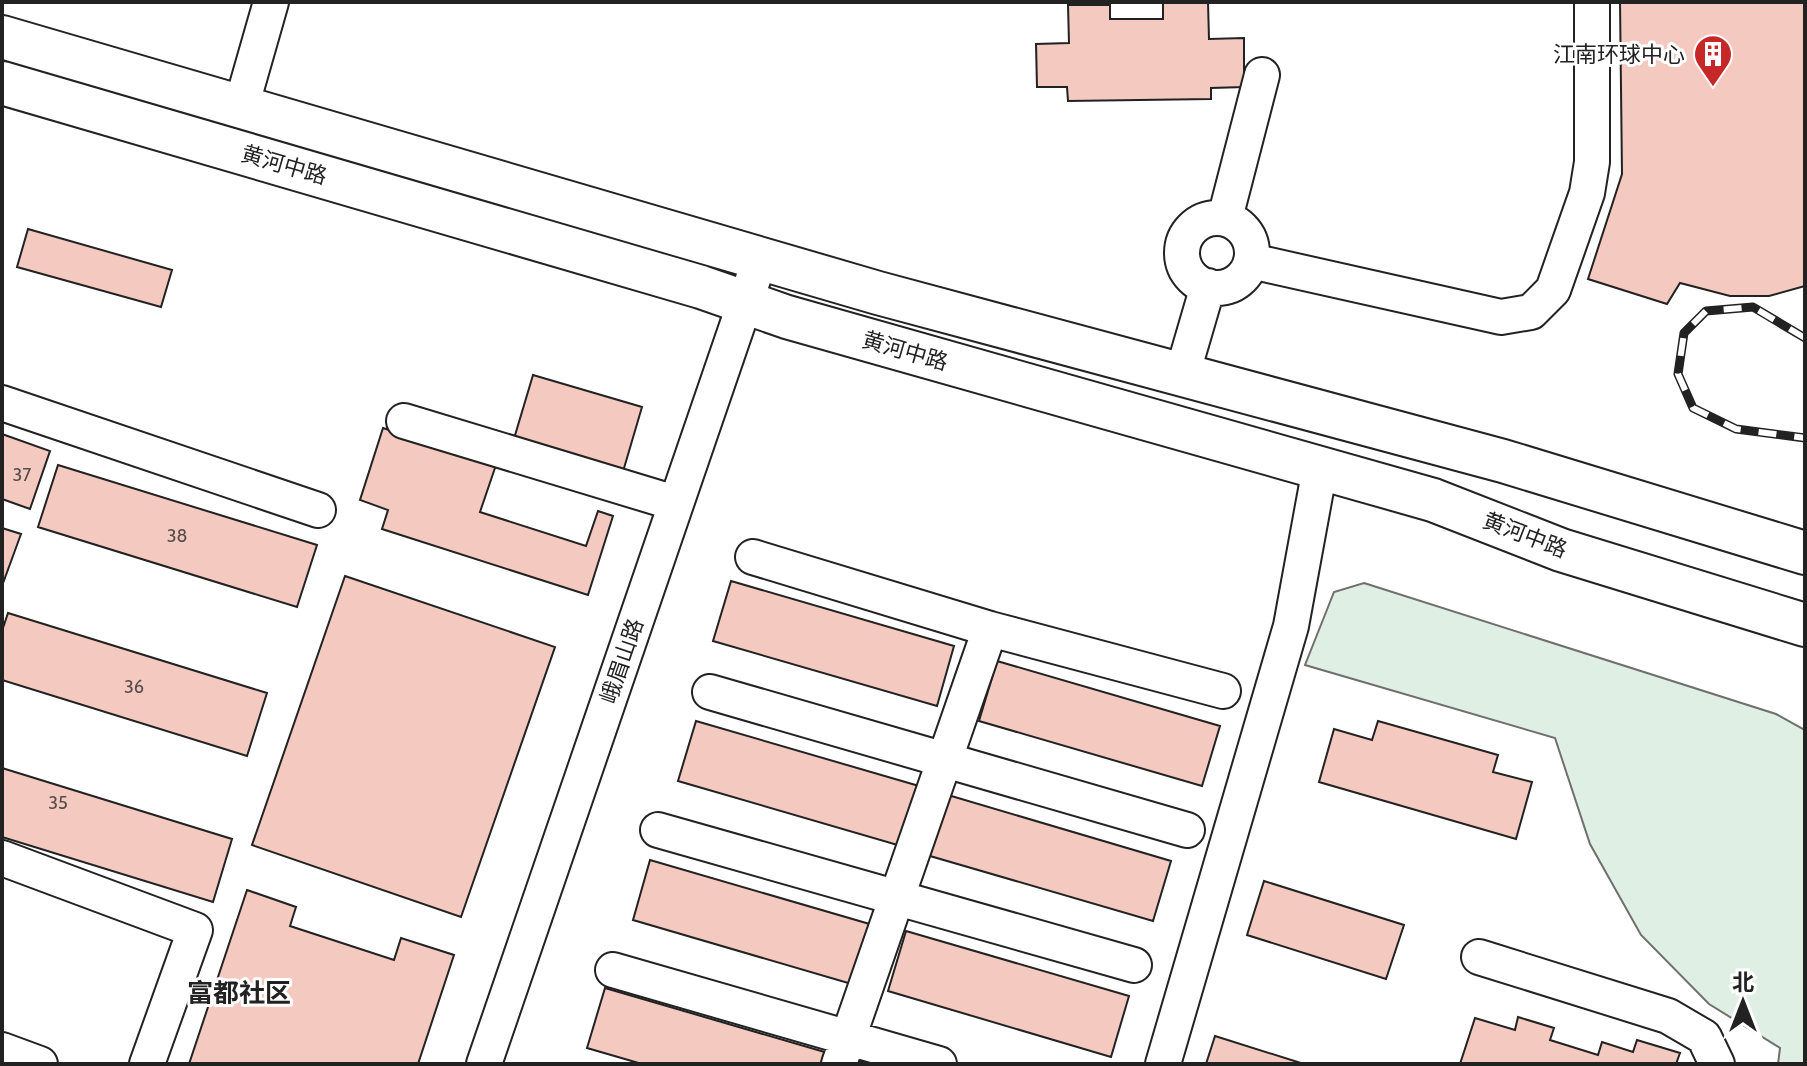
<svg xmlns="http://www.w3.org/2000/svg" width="1807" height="1066" font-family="Cabin,'Noto Sans SC',sans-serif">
<rect width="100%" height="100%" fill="#fff"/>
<path fill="#e0efe3" stroke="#6f6f6f" stroke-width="2" d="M1364,583L1776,714L1805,730V1064H1778L1780,1048L1709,1004L1641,935L1590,844L1555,738L1305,665L1334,592Z"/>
<path fill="#f3c9c0" stroke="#222" stroke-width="2" d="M1208,2L1209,39L1244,38V87L1211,88V99L1068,101L1067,87H1037L1036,44L1069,43L1068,5H1110V19H1163V3Z
M1620,2H1805V286L1769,296H1730L1680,283L1667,304L1588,279L1622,174Z
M28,229L172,270L161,307L17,267Z
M533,375L642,407L622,475L513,442Z
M383,428L496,465L480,512L586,546L598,511L613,516L588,595L382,529L388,510L360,500Z
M2,434L50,451L30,509L2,499Z
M58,465L317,545L297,607L38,527Z
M2,528L21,534L2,586Z
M345,576L555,647L461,917L252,845Z
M731,581L954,646L937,706L713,641Z
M8,613L267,693L247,756L2,680V631Z
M997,661L1220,726L1202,786L979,721Z
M696,721L919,786L901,846L678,781Z
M1378,721L1498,755L1493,772L1532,782L1516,839L1319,782L1334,729L1372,740Z
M2,768L232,839L213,902L2,837Z
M948,795L1171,861L1153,921L930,856Z
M650,860L873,925L855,985L633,920Z
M1264,881L1404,925L1386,979L1247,935Z
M247,890L296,907L290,926L394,960L401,938L454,955L418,1064H189Z
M906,931L1129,996L1111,1057L888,991Z
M605,988L828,1053L825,1064H642L587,1048Z
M1518,1017L1554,1028L1550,1040L1598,1055L1602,1042L1633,1052L1637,1040L1680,1053L1676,1064H1460L1475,1018L1515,1030Z
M1215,1036L1304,1064H1206Z"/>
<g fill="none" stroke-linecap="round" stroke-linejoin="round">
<defs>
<path id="minor" d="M241,107L271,2
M1225,218L1262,75
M1182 253a35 35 0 1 1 70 0a35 35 0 1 1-70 0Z
M1251,261L1501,317L1531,312L1553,290L1587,193L1592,162V2
M1182,375L1208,286
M2,403L318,510
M404,421L675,503
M753,557L990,629L1223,691
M710,692L1187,830
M658,830L1134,965
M2,858L195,930L147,1064
M1479,957L1668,1016L1704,1037L1717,1064
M613,970L939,1064
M2,1050L40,1064
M484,1064L760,259
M839,1064L990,629
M1163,1064L1291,626L1320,468"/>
<path id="major" d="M2,37L878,293L1503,461L1805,553
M2,83L701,287L787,317L1433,500L1561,550L1805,625"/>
</defs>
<use href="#minor" stroke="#222" stroke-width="38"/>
<use href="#major" stroke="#222" stroke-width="46"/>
<use href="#minor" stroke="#fff" stroke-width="34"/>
<use href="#major" stroke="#fff" stroke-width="42"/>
<defs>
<path id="rail" d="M1805,338L1753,307L1706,311L1684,333L1678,374L1693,408L1736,429L1805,438"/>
</defs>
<use href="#rail" stroke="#222" stroke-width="9"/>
<use href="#rail" stroke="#fff" stroke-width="6" stroke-dasharray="18" stroke-linecap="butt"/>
</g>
<defs>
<symbol id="building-pin" viewBox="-11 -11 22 30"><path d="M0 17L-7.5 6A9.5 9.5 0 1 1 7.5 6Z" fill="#c62828" stroke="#fff"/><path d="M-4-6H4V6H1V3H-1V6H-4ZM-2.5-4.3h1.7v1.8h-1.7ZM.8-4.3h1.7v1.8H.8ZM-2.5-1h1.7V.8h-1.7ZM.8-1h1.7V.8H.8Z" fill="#fff"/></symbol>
</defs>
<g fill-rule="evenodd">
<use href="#building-pin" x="1691" y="32" width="44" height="60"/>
</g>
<g text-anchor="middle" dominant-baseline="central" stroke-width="6" stroke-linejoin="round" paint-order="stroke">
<g font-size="18" fill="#564c4a">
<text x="22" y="475">37</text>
<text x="177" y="536">38</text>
<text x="134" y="687">36</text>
<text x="58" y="803">35</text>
</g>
<g font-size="22" fill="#222" stroke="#fff" text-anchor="end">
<text x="1685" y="54">江南环球中心</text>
</g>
<g font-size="22" fill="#222" stroke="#fff">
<text transform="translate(284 165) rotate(16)">黄河中路</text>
<text transform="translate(905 351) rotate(16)">黄河中路</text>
<text transform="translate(1525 535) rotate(21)">黄河中路</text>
<text transform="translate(622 661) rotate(-71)">峨眉山路</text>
</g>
<g font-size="26" font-weight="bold" fill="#222" stroke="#fff">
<text x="239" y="993">富都社区</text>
</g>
</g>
<rect width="1807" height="1066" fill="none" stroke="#222222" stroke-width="8"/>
<g transform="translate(1743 1002)" stroke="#ffffff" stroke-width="6" paint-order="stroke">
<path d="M0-6L14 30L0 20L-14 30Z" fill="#222222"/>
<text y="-12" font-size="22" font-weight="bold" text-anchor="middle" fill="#222222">北</text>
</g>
</svg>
